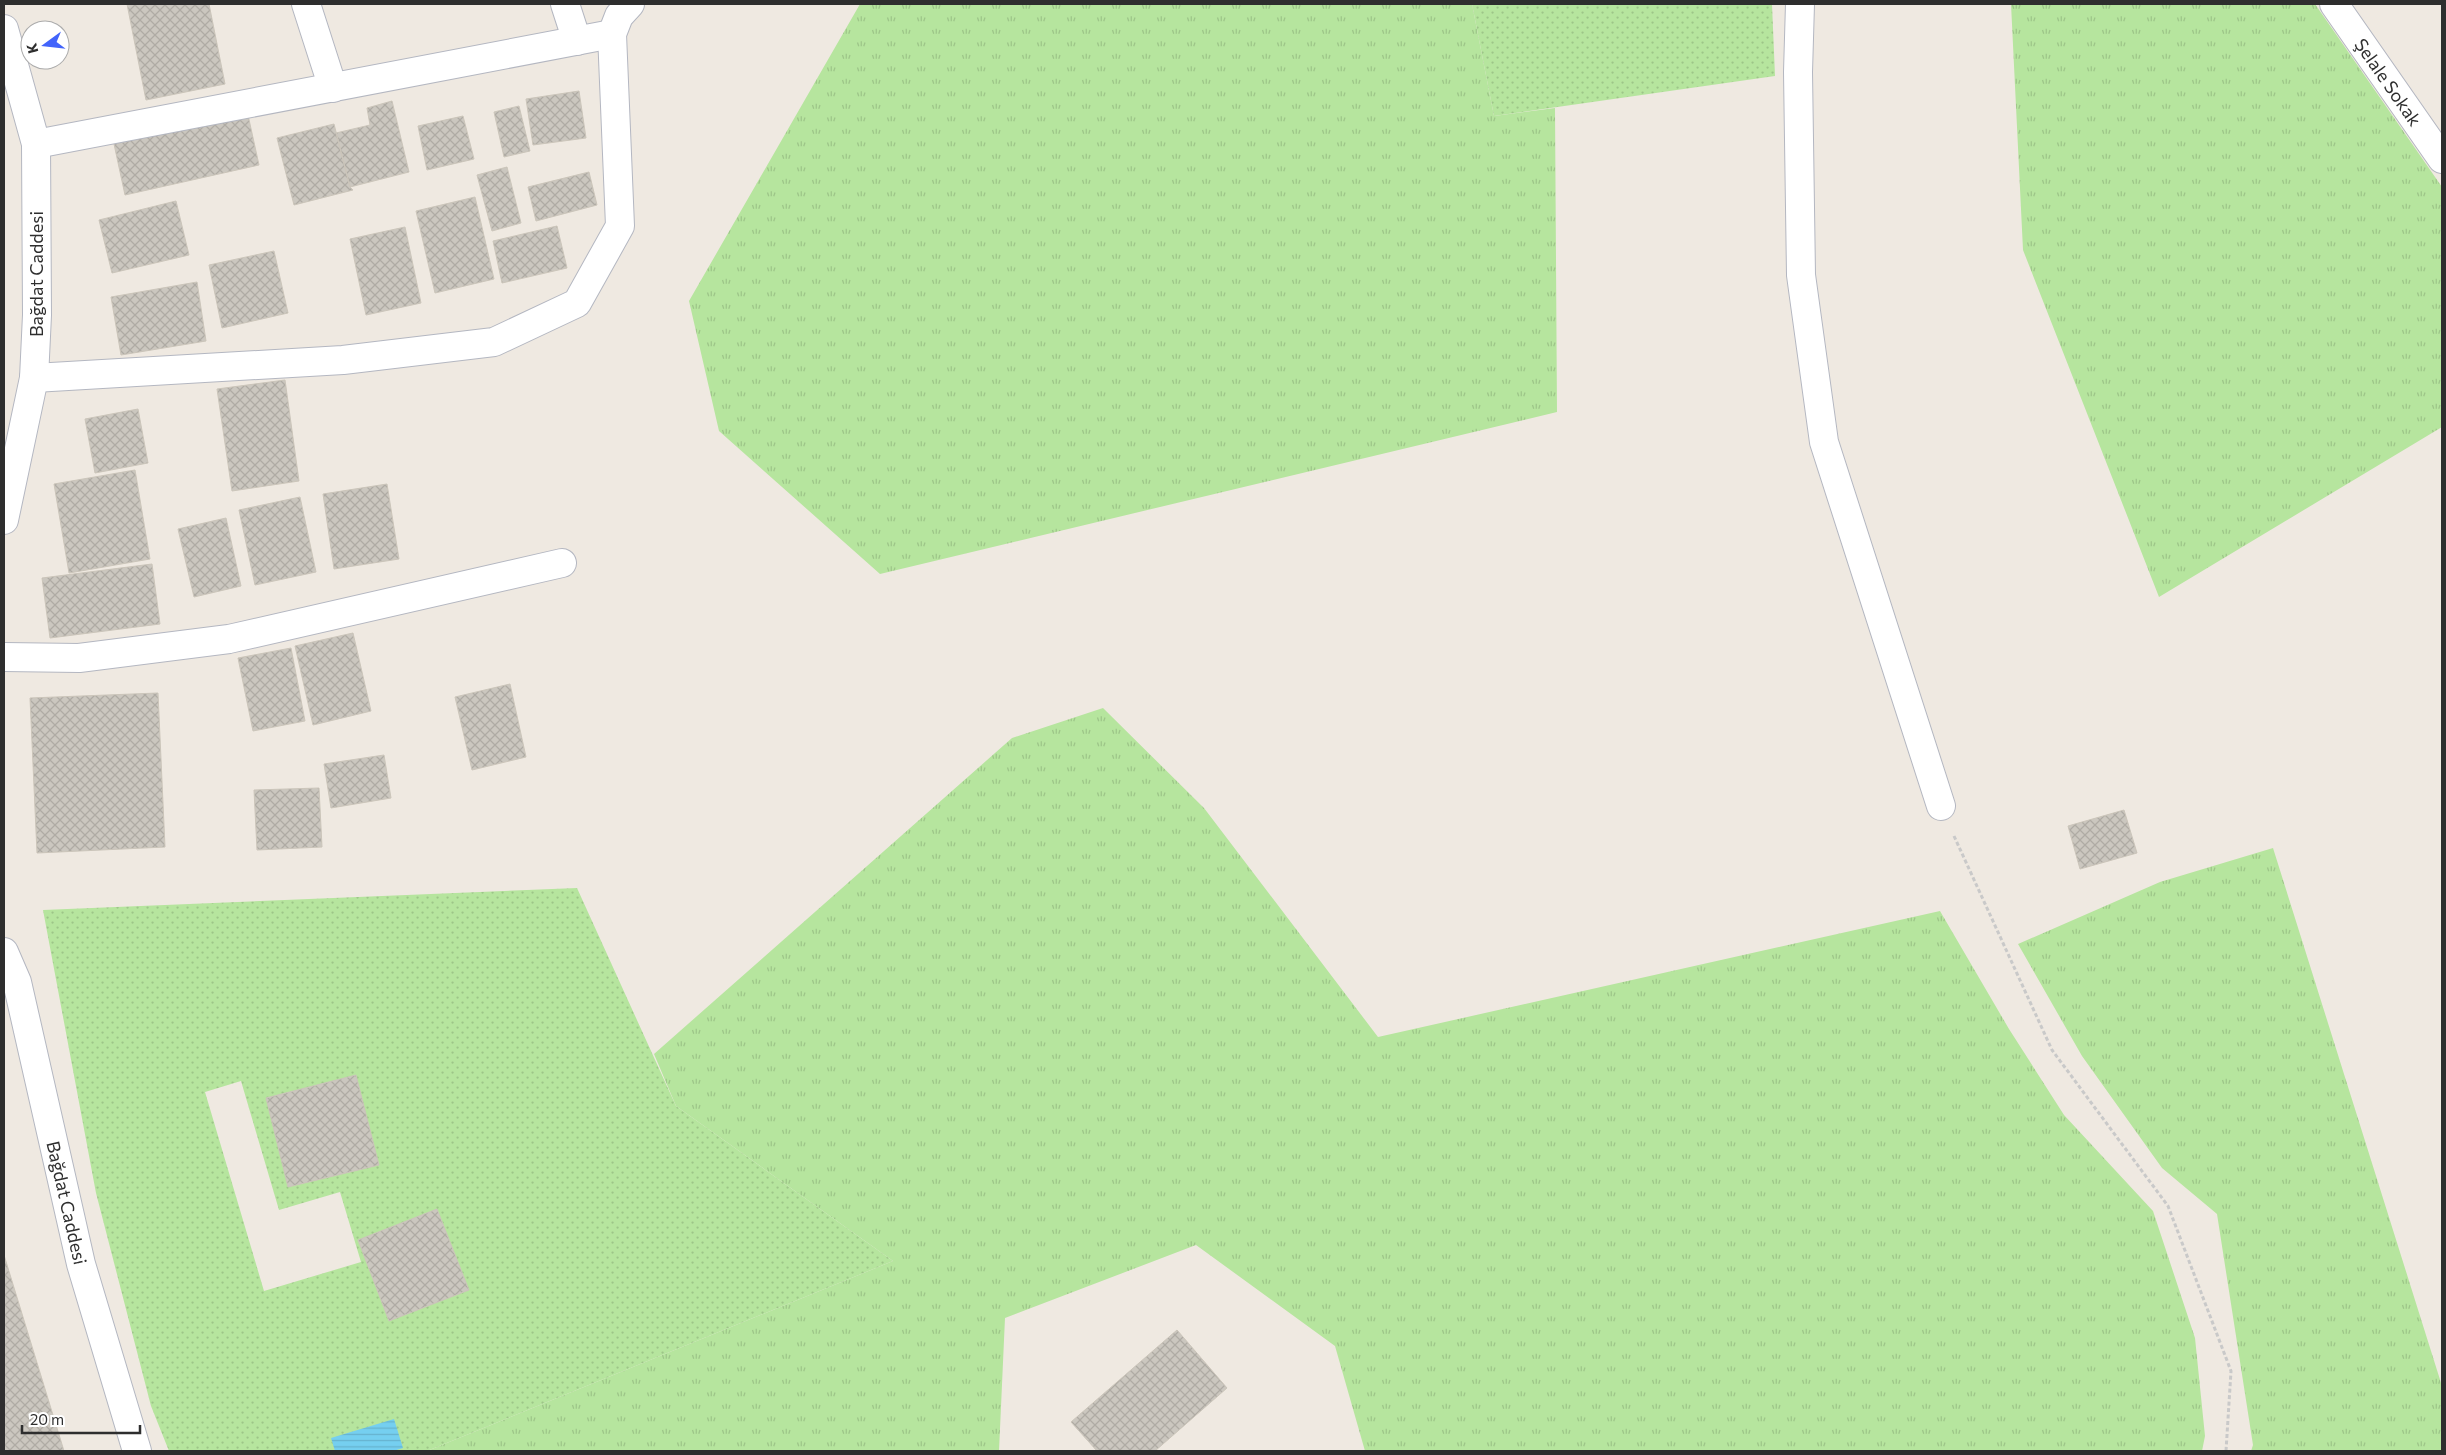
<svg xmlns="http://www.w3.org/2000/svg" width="2446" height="1455" font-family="Commissioner,sans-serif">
<defs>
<pattern id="grass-tufts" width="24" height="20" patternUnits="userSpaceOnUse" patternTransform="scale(1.25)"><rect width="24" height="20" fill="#b6e59e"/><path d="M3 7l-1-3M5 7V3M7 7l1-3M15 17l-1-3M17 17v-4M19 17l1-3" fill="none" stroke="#9dc588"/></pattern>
<pattern id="park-dots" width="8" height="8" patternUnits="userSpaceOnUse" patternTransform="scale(1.25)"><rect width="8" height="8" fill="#b6e59e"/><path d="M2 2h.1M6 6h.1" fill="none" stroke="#9dc588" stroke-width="1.8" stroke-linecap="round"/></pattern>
<pattern id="water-rules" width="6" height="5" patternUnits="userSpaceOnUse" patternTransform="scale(1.25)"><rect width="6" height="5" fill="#75cff0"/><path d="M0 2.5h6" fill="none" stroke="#66b2ce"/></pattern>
<pattern id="building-cross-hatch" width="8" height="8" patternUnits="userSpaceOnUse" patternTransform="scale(1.25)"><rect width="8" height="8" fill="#cbc7bf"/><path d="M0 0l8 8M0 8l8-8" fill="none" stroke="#afaba4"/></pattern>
</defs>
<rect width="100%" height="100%" fill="#efe9e1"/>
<path fill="url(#grass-tufts)" d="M860,4H1472L1494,116L1555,108L1557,412L880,574L719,431L689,301Z
M2011,4H2315L2442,187V427L2159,597L2023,250Z
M1103,708L1204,808L1378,1037L1940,911L2009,1029L2064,1115L2153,1211L2195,1338L2205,1436L2202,1451H1365L1335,1346L1196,1245L1005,1318L999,1451H427L893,1261L676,1106L654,1054L1012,738Z
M2273,848L2442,1386V1451H2251L2253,1445L2217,1214L2162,1168L2082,1056L2018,944L2160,882Z"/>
<path fill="url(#park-dots)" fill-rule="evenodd" d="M1472,4H1772L1775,76L1494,116Z
M577,888L676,1106L893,1261L427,1451H169L151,1406L96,1193L43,910ZM241,1081L279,1210L340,1192L361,1262L264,1291L205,1092Z"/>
<path fill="url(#water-rules)" d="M394,1419L403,1448L393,1451H335L331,1438Z"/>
<path fill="url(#building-cross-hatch)" stroke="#cbc5ba" d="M127,4H209L225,84L146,100Z
M579,91L586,138L533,145L526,99Z
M392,101L409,172L350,187L336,133L370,125L367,108Z
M519,106L530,151L504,157L494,112Z
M248,115L259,165L125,195L114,144Z
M463,116L474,159L427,170L418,126Z
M334,124L350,187L353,190L294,205L277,138Z
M507,167L521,223L492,231L477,175Z
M589,172L597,205L536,221L528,187Z
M475,197L494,279L435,293L416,211Z
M176,201L189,255L112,273L99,220Z
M557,226L567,268L502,283L493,241Z
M405,227L421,303L366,315L350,239Z
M274,251L288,313L222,328L209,265Z
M197,282L206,341L121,355L111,297Z
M285,380L299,481L232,491L217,389Z
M138,409L148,463L95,473L85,419Z
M135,470L150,559L69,573L54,484Z
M387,484L399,559L334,569L323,494Z
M300,497L316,572L255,585L239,510Z
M226,518L241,586L194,597L178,529Z
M152,564L160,624L50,638L42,578Z
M353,633L371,711L313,725L295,646Z
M291,648L305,721L253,731L238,658Z
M510,684L526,757L472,770L455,697Z
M158,693L165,847L37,853L30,698Z
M384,755L391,798L331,808L324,764Z
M319,788L322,847L257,850L254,790Z
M2124,810L2137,853L2080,869L2068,826Z
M356,1075L379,1165L288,1187L266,1098Z
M437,1209L469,1290L389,1321L358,1240Z
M4,1255L64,1451H4Z
M1177,1330L1227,1388L1155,1451H1097L1071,1422Z"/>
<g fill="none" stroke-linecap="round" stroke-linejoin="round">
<defs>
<g id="minor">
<path d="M306,4L333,88"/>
<path d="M565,4L577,41"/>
<path d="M1800,4L1798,72L1801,275L1824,442L1941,806"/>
<path id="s1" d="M2334,4L2442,159"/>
<path d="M4,29L36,144L37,315L34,378L4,520"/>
<path d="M36,144L612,34"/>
<path d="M34,378L343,360L494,342L577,303L620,226L612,34L619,16L630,4"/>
<path d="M4,657L79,658L229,639L562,563"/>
<path id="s2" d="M4,952L17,982L81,1264L137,1451"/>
</g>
</defs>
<use href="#minor" stroke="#b4b7c1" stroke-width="30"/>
<path stroke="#c9c9c9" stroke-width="3" stroke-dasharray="4 2.5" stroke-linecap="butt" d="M1954,836L2052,1050L2168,1206L2231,1371L2226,1451"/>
<use href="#minor" stroke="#fff" stroke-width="28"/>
</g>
<g text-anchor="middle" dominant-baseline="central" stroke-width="4" stroke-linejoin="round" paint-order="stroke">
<g font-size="18" fill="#2e2e2e" stroke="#fff">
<text stroke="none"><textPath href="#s1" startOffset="95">Şelale Sokak</textPath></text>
<text transform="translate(36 274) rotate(-90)">Bağdat Caddesi</text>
<text stroke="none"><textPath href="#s2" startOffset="259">Bağdat Caddesi</textPath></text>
</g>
</g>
<rect width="2446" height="1455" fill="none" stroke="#2e2e2e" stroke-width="10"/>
<g transform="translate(45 45) rotate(255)"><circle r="24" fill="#ffffff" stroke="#ababab"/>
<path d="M0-4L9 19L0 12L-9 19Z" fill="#4264fb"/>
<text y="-8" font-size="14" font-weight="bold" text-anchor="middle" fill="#2e2e2e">K</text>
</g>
<path d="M22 1425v8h118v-8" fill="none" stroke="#2e2e2e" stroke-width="2.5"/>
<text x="30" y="1425" font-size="15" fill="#2e2e2e" stroke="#ffffff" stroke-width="4" paint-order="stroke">20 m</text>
</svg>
